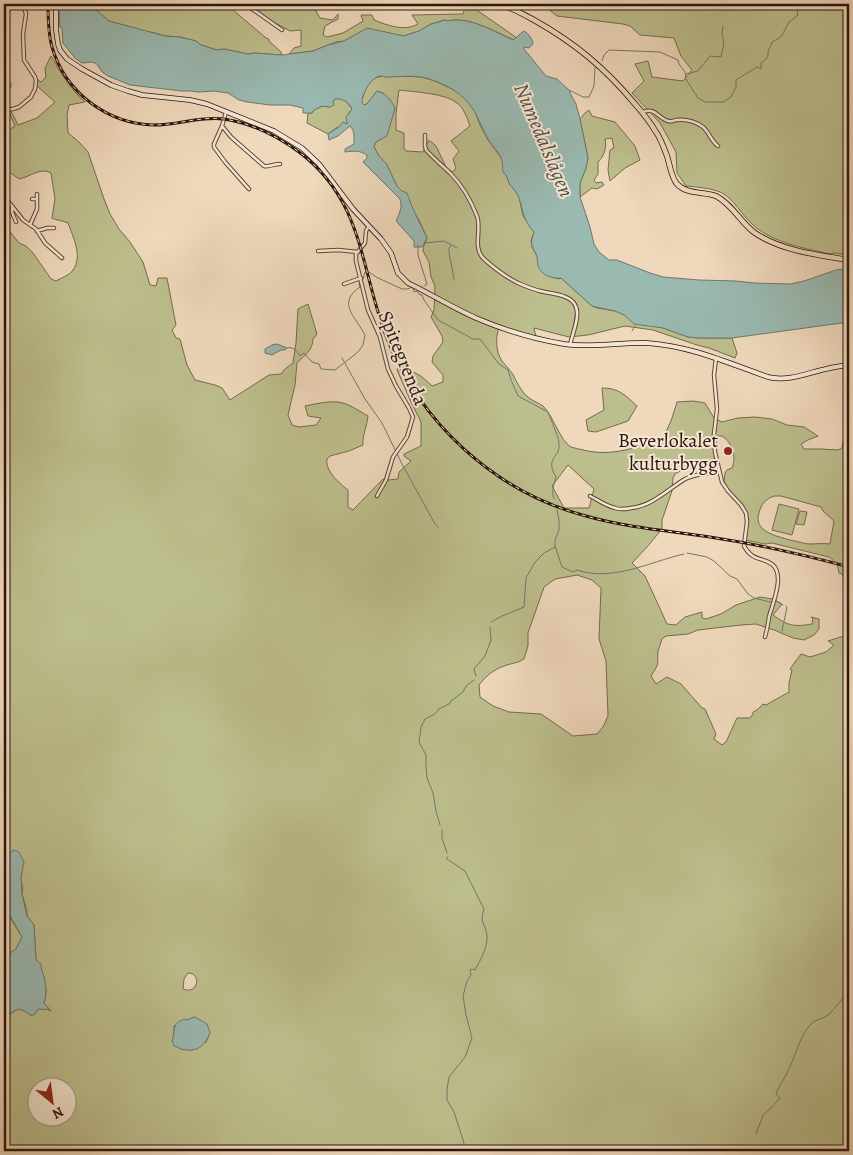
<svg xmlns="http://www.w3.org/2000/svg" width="853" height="1155" font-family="Alegreya,serif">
<rect width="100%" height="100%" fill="#efd8bb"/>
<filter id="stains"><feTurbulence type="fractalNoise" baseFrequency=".004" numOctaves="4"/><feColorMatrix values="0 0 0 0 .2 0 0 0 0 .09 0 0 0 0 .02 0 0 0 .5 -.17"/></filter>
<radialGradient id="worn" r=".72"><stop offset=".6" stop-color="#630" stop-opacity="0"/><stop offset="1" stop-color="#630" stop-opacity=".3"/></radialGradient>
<path fill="#bdbe8d" stroke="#746a4d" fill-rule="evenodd" d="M89,4H226L266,38L269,39V41L281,52L282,55L254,53L248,54L224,49L217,50L201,45L196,41L180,37L165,36L155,33L144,31L109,21Z
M246,4H269L272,6L274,4H288L290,10L296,7L315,9L320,18L333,20L338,14V19L325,26L323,35L327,37L343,33L363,21L361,15H372L374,20C387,25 404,32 418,24L412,15L463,14L466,4H468L517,38L514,40C493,31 469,16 447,21L445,20L431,24L419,31L404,36L367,29L344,41L336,42L313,51L289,54L294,48L301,46V30L290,31L266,18Z
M542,4H849V255L833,253L830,254C803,248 774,243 753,225C743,217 733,197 720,192C710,188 697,187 686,186L677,173L676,152L660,123L632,93L644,81L635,64L648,61L652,77L683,81L692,70L681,56L674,38L640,35L630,26L623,24L557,16Z
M51,56C61,73 70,89 85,102L69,105L67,115L68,133L79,142L88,152L104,199L110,214L119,229L130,242L143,262L150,285L156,286L158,278H167L176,325L172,330L176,338L180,339L187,365L195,380L215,385L222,388L230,400L269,375L281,374L285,369L293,363L296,343L298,309L308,304L317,334L313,339C313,350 304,356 297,363L295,385L288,415L292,425L299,427L316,425L321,418L308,416L305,406C315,404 327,401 338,402C348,403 359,411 368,416C367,426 362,436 363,445L349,451L330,456L327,459C325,471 339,483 348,490V507L353,510L383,479L388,480L398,479L399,472L411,461L404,456V454L421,446V422L411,402L397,370L400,365L421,376L432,386L443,382V375L432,362L433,356L443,342L442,336L431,317L434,310L435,286L431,277L429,262L423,251L424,245L427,238L419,220L413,211L410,203L402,191L397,186L386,163L379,156L374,147L376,142L387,135L395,108L383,93L377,91L367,104L364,105L361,103L362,99L367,85L375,78L382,76L386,77L397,76L421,77L435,81L458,92L469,103L475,112L480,125L488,140L502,159L503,167L510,185L514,189L519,197L523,216L534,232L531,240L532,247L547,275L558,279L561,278L592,306L597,308L615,311L652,326L663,328L688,337L699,338H732L737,353L735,358L709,348L697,345L653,330L625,326L588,335L569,337L534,328L536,337L499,328C495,338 496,352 502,361C505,365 509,369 512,373C517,382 521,392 529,398C533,401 539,403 543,406C553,415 560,441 571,447C574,448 579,449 583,450C612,457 638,448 664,436L671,421L677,402L693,401L705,403L714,418L722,422L738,418L755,417L772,419L787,425L804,427L818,436L808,440L801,444L804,449H821L838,450L842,448L844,436L849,435V590L846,588L843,582L844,579L842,574L839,573C838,565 836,562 829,557L772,543L765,544L745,540L748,519L744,509L732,498L724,481L725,473L727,470L732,468C737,457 732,442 722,436H717L716,456L712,461L703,462L695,467L682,470L675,474L673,478L672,491L662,520V529L647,547L632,563L645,576L667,624L676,625L685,617L702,612V618L706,619L721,614L736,605L760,597L773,599L782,604L773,615C788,626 794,627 812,624L813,619L811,617L819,619V629L814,635L804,640L793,638L774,630L756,624L741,625L698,630L688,634L666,636L662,639C661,643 659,647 658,651C657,666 660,662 651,676L656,684L667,677L681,684L702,708L705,709L716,734L714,739L722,745L726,742L737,718H750L753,714V712L757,710L763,704L766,705L789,692V683L792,670L790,669L801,654L810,657L826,652L834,645L828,641L847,635C850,627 846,618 849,611V760L848,762L849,764V1151H4V1007L7,1016L18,1009L35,1014L38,1009H47L51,1011L44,1003C47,995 46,986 44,978C43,973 41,971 41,966L36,960L34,925L27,916V911L22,894L23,887L21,882L22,871L14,850L7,855L4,859V224L19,243L26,246L33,253L51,279L56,281C61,278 70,275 73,270C83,256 73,237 68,223C62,220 57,221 52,218L55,199L51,173C40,167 30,177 19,179L4,168V133L15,126L9,112L11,111L18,125L37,118L55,102L37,86V79L41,82L46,77L45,68ZM399,90C414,92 445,93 457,103C464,108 467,118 470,126L451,141L459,151L453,159L456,168L453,172L447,169L436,146L429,140L423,152L406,151L404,148V133L396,130V114ZM568,465L594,489L589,508H564L552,486ZM774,496H781L821,507L823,511L834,521L830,544C823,543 816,544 810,544C804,544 797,541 790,540C777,536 753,532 759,513C761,504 766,499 774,496ZM577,575L592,580L601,588L599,639L606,661L608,716L603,727L597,734L573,736L541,714L509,712L493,706L480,697L479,685C486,676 493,670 504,666C512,663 515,664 524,659L528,646V633L544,587L555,579ZM188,973C193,973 196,976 197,981C196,989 190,992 183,989L184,979ZM195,1017L210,1033L206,1042L192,1050L181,1049L172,1041L174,1036V1026ZM38,1088H68V1118H38Z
M4,75C14,85 13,86 4,96Z
M340,98L346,101L352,109L348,114L347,124L336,128L328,134L307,123L308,113H312L314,110L323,106L330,107L335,99Z
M589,110L592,116L615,122L635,146L640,160L625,168L610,181L608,170L610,150L614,148L612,138L605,139C607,148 604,156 598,162V174L594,180L596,183L602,182L604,185L597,189L592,188L580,197V183L586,168L588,158L580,119L585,113Z
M602,388C619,388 625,395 637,406L628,421L596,432L588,431L586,420L604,410Z
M779,504L799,509L792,535L772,530Z
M800,511L807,512L804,525L796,524Z
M4,884V889L7,900V910L11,919L22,937L16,949L10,954L8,972L4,982Z"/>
<path fill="#9ab9b1" stroke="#6e776f" d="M62,4H89L109,21L165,36L180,37L196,41L201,45L217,50L224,49L248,54L254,53L282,55L313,51L328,45L344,41L367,28L404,36L419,31L431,24L445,20L447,21C469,16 493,31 513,40C518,37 520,33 524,31C529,34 532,38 533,44L529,48L524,47V49L546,76L557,79L570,91V93L576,104L580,119L588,158L586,168L580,183V197L590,227L594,244L599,252L609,260H617L650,273L663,277L699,280L736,281L754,283L790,284L804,281L836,270L849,268V322L732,338H699L688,337L663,328L634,324L624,315L615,311L592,306L561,278C552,279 541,275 538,266C537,262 538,258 536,254C534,249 530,245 532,239C532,237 534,234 534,232C524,222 523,210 519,198C517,193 514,189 510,185C508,182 508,178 506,175C505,174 504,173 503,172C502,169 503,164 502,161C500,153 492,146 488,139C482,128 477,114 470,105C460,91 438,80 421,77C410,75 399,77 387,77C382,77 385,76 380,76C370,78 362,94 362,103L364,105L367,104L377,91C387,94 390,99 395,108L387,136L376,142L374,147L379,156L386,163L397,186L402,191L407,193C412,209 420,223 427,238L422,247H414V241L396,221C399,214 403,207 400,199L363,162L367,158V155C359,150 354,151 345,152V149L354,144C354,137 355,131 350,126L338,136L329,140L328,134L339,127L343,122L347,124L346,117L352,109C349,102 342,98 335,99L333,102L334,105L330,107L322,106L314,110L312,113H303V108L290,105H270L247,102L239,100L228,93L214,91L199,92L190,91H182L130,85L108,76L102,72L97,64L92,62L82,63L75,58L63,43L62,28L60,27L59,9Z
M277,344L287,348L285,350H281L272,355L265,353V349L272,345Z
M14,850L19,852L24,862L21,877L22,894L27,916L34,925L36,960L41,964C41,970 43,972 44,977C46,986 47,994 44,1003L51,1011L47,1009L44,1010L43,1009H38L35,1014L32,1016C20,1008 20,1006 7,1016C7,1010 4,1007 4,1001L6,998L4,991V982L8,972L9,957L11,952L16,949L22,937L9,914L7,910V900L4,889V859L7,855Z
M195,1017L207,1024L210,1033C204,1046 198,1053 181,1049C179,1048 177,1047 174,1046L172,1041C176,1030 171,1023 185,1019L186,1020Z"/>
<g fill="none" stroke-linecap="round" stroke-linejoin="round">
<path stroke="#6e776f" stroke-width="1" d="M702,8L703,4
M602,61L604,55L609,50L660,52L678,60L679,64L685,72L686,79L691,87L698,98L705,102H724L728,99L731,97L736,87V80L757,67L761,69V63L768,57V52L772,42L781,37L789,22L798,15L797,10L802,5L805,4
M686,74L698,71L710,56L721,57L724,43L722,35L723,26
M569,90L583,97H589L594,86L595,68
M425,243L444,241L457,248
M418,245V255L427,284L424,286
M451,246L449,248V253L454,279
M632,331L635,326
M287,348C293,346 297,351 300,356L304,353L312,362L319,364L321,369L335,370L358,352L363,345L365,335C356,317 336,303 360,287L359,284L363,279L365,272H369L376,277L402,289H407L413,287L414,292L417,291L420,295H422L424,300L438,320L473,339H480L499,364L508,370L511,380L518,396L548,412C551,420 558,435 559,443C561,458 544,457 556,477C554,485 551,491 554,499
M342,358L365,399L382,423L402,464L435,524L438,527
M557,510L559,520V530L555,540V546L562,567L573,572L577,570C613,582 649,562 684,554
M687,553L707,557L714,561L730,576L737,579L748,594L754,598L770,602H773
M776,601L783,605
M491,622L502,616L524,607L526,578L535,562L544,553L555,547
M782,631L787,607L786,606
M476,676L474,669L485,656L491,640L490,627
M440,825L436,811L433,793L427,778L426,767V755L419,742L421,727L425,719L435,714L439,709L449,704L451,701L463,692L466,686L474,680
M442,830V838L447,853
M447,857V859L465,871L484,909C479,925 486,923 487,936C488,947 480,961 475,970L472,969L470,970L471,975L467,981L463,996L466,1015L472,1038L465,1057L449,1077L447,1089V1100L454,1112L464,1143L463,1151
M4,1021L6,1020
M756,1134L763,1115L771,1108L780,1098L776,1094C779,1086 783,1081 787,1073C795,1059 799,1036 811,1024C816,1019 823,1019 828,1015C836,1008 841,999 849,992"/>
<defs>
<path id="minor" d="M245,4L282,30
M4,8L11,4
M4,110L13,109L19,107L31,97L35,89L36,81L35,77L24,60L23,34L26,14L23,4
M226,112L222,126L214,144V147L225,162L249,189
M643,112C656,107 657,118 668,121C672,122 672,121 676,120C685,119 695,121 703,127C709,132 711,141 718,146
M222,126L231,137L264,166C269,167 274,164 280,164
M425,135V146L426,150C434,159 443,166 451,174C462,185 471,201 477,216C482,230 472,248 484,259C494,268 506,277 518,283C525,286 532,289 540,291C551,294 572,294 576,307C580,317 572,335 570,345
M4,196L23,220L36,229L45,243L62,258
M32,199H37
M12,208V212L16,222
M30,225L37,209V194
M369,226L366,231L365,243L356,254V261L368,310L380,337L388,369L396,386L409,408L413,417L407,437L393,457L386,480L377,496
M37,231L47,228H54
M318,251L338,250L358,252
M344,284L361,278
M716,358L714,375L717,409L714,434L715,452L722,482L728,491L741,505L746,513L747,522L744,546C754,563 762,556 773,565C785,576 772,605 769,617C768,624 767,630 765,637
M590,496C598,500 606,506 615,508C620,510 625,509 631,508C652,506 667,490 685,479C697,473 709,475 719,469"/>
<path id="secondary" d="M56,4V30L58,44L60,50L67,59L82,69L111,85L128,91L142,95L190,100L207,104L274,131L302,148L319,164L353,209L381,239L391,253L398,273L408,283C431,294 453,308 476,318C504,330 534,339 564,344C592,348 619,342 647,343C691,346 728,363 768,377C788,382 807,373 826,369C833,367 841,366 849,365"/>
<path id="primary" d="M500,4C512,8 523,14 534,20C575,43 605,68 635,104C643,113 650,122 656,132C661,139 664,148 667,156C670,165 671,177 677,184C687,195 704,191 716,196C732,204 741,223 755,233C782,251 818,255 849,260"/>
</defs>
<use href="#minor" stroke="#5c4638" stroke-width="4.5"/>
<use href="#secondary" stroke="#2b150d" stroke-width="5.5"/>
<use href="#primary" stroke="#2b150d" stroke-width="6"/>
<use href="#minor" stroke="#f5e6d3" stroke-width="2.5"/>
<use href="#secondary" stroke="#f5e6d3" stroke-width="4"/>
<use href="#primary" stroke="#efd8bb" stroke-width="4.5"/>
<defs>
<path id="rail" d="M48,4C48,18 48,33 52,47C65,92 107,124 154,125C178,125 200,116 224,119C251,123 277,136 299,152C364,201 360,268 386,336C420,423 495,492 586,516C628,528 673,531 716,538C761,545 805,555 849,567"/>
</defs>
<use href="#rail" stroke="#2b150d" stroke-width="3"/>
<use href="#rail" stroke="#f5e6d3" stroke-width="1" stroke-dasharray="4" stroke-linecap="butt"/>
</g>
<circle fill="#8f2418" stroke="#f5e6d3" stroke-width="2" cx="728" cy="451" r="5"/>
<g text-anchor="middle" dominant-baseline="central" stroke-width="4" stroke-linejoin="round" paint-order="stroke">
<g font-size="20" fill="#2b150d" stroke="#f5e6d3">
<text transform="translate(403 358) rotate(68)">Spitegrenda</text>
</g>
<g font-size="20" fill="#2b150d" stroke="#f5e6d3" text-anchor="end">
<text x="718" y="440">Beverlokalet<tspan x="718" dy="23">kulturbygg</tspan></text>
</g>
<g font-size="21" font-style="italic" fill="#524e46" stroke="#f5e6d3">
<text transform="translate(544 140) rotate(67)">Numedalslågen</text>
</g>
</g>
<rect width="853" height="1155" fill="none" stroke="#efd8bb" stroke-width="20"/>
<rect x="5" y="5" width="843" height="1145" fill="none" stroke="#2b150d" stroke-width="2.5"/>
<rect x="10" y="10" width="833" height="1135" fill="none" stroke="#2b150d"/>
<g transform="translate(52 1102) rotate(151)"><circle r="24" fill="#f5e6d3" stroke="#a49284"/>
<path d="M0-4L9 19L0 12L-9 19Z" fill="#8f2418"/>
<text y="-8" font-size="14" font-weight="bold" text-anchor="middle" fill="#2b150d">N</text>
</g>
<rect width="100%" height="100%" filter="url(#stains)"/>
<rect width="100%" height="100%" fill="url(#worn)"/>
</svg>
